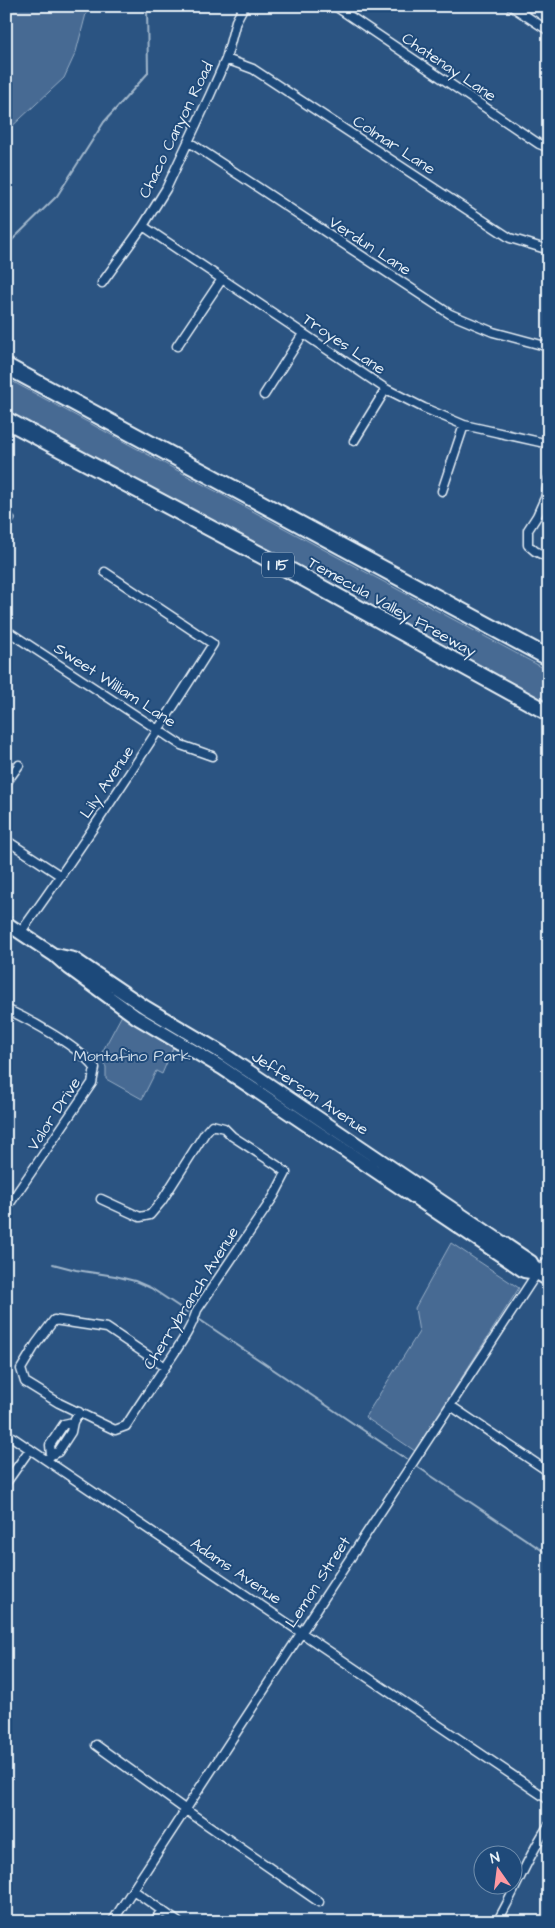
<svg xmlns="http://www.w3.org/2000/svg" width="555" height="1928" font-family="'Architects Daughter',sans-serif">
<rect width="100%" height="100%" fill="#2b5482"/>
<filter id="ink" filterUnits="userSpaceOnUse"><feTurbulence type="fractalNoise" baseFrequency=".02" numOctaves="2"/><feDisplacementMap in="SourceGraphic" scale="10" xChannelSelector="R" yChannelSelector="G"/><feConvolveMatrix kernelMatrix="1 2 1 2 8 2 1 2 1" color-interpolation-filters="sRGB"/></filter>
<g filter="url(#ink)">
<path fill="#476b93" stroke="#98aec6" d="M6,6H88L76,52L64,78L6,132Z
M6,378L549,671V705L6,410Z
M122,1015L173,1048L162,1074L156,1071L142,1099L106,1079V1067L100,1056Z
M451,1243L519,1288L415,1451L365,1417L419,1332L415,1308Z"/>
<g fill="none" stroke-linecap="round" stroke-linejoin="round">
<path stroke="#a0b6cb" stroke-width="2" d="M6,246L57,196L104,122L148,73L147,6
M53,1264L76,1270L115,1276L135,1281L151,1288L187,1312
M200,1320L406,1459
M418,1467L549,1555"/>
<defs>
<path id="minor" d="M335,6L539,144L549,148
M511,6L549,31
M226,59L253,69L510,238L549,250
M189,142L450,314L493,332L549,347
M143,226L386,389L424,408L464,425L549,444
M102,283L143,226L166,189L210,95L226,59L236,21L244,6
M177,346L222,279
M264,395L303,334
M354,441L386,389
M549,478L545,498L537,516L528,530V545L535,551L549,558
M442,491L464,425
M6,512L10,519L6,525
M6,630L181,745L212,756
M6,783L19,765
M6,840L61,876
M20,933C88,839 151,742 213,644L105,572
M6,1009C32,1021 79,1047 95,1068L92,1083L6,1209
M101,1199L140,1217L150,1215L161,1202L205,1133L212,1125L224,1128L232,1136L278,1166L286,1173L274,1196L197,1310C191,1330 178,1347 167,1364C153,1385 139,1405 126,1426L115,1430L59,1403L25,1382L21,1369L36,1344L54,1320L107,1328L165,1367
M451,1406L549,1472
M6,1433L549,1800
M51,1455L58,1452L71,1432L73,1422L79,1412
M48,1459L51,1455L50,1445L64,1424L73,1422
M6,1483L30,1449
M96,1745L186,1810L319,1902
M133,1890L178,1922
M112,1922L537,1273L549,1259
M154,1922L162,1910
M497,1922C516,1890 528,1855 549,1825"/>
<path id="primary" d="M6,923L54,955L69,968L136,1017L222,1068L524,1271L537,1273L549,1280
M56,955L74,959L145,1007L219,1051L531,1262L537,1273"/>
<path id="motorway" d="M6,366L549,658
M6,420L289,570L549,713"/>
</defs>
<use href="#minor" stroke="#e8f1f8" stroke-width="11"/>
<use href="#primary" stroke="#e8f1f8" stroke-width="16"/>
<use href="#motorway" stroke="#e8f1f8" stroke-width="19"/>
<use href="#minor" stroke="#1f4a7a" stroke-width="8"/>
<use href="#primary" stroke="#1f4a7a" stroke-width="12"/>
<use href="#motorway" stroke="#1f4a7a" stroke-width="15"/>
</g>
</g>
<g text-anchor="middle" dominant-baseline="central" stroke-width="4" stroke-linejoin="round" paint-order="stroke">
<rect fill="#1f4a7a" stroke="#acbfd2" stroke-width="1" x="262" y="552.5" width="32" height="25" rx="4"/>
<g font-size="15" font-weight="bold" fill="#e8f1f8">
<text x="278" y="565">I 15</text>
</g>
<g font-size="16" fill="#e8f1f8" stroke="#1f4a7a">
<text transform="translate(449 67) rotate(34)">Chatenay Lane</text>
<text transform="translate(176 130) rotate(-64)">Chaco Canyon Road</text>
<text transform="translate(394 145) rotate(33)">Colmar Lane</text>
<text transform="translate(370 246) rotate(33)">Verdun Lane</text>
<text transform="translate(344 344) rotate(34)">Troyes Lane</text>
<text transform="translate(392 607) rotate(29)">Temecula Valley Freeway</text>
<text transform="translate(115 685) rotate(33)">Sweet William Lane</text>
<text transform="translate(107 782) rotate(-56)">Lily Avenue</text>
<text transform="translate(310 1093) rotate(34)">Jefferson Avenue</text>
<text transform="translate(54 1114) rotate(-57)">Valor Drive</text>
<text transform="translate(191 1298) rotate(-58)">Cherrybranch Avenue</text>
<text transform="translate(236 1571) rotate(34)">Adams Avenue</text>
<text transform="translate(318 1582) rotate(-57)">Lemon Street</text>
</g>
<g font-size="16" fill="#d0dde9" stroke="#1f4a7a">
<text x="132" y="1056">Montafino Park</text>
</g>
</g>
<rect width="555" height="1928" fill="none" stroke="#1f4a7a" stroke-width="25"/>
<rect x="12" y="12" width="530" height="1903" fill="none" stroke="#e8f1f8" stroke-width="2" filter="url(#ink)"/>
<g transform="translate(498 1870) rotate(346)"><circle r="24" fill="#1f4a7a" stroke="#6f8dac"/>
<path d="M0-4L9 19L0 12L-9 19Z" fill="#ff9aa2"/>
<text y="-8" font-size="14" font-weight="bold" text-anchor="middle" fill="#e8f1f8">N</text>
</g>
</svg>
